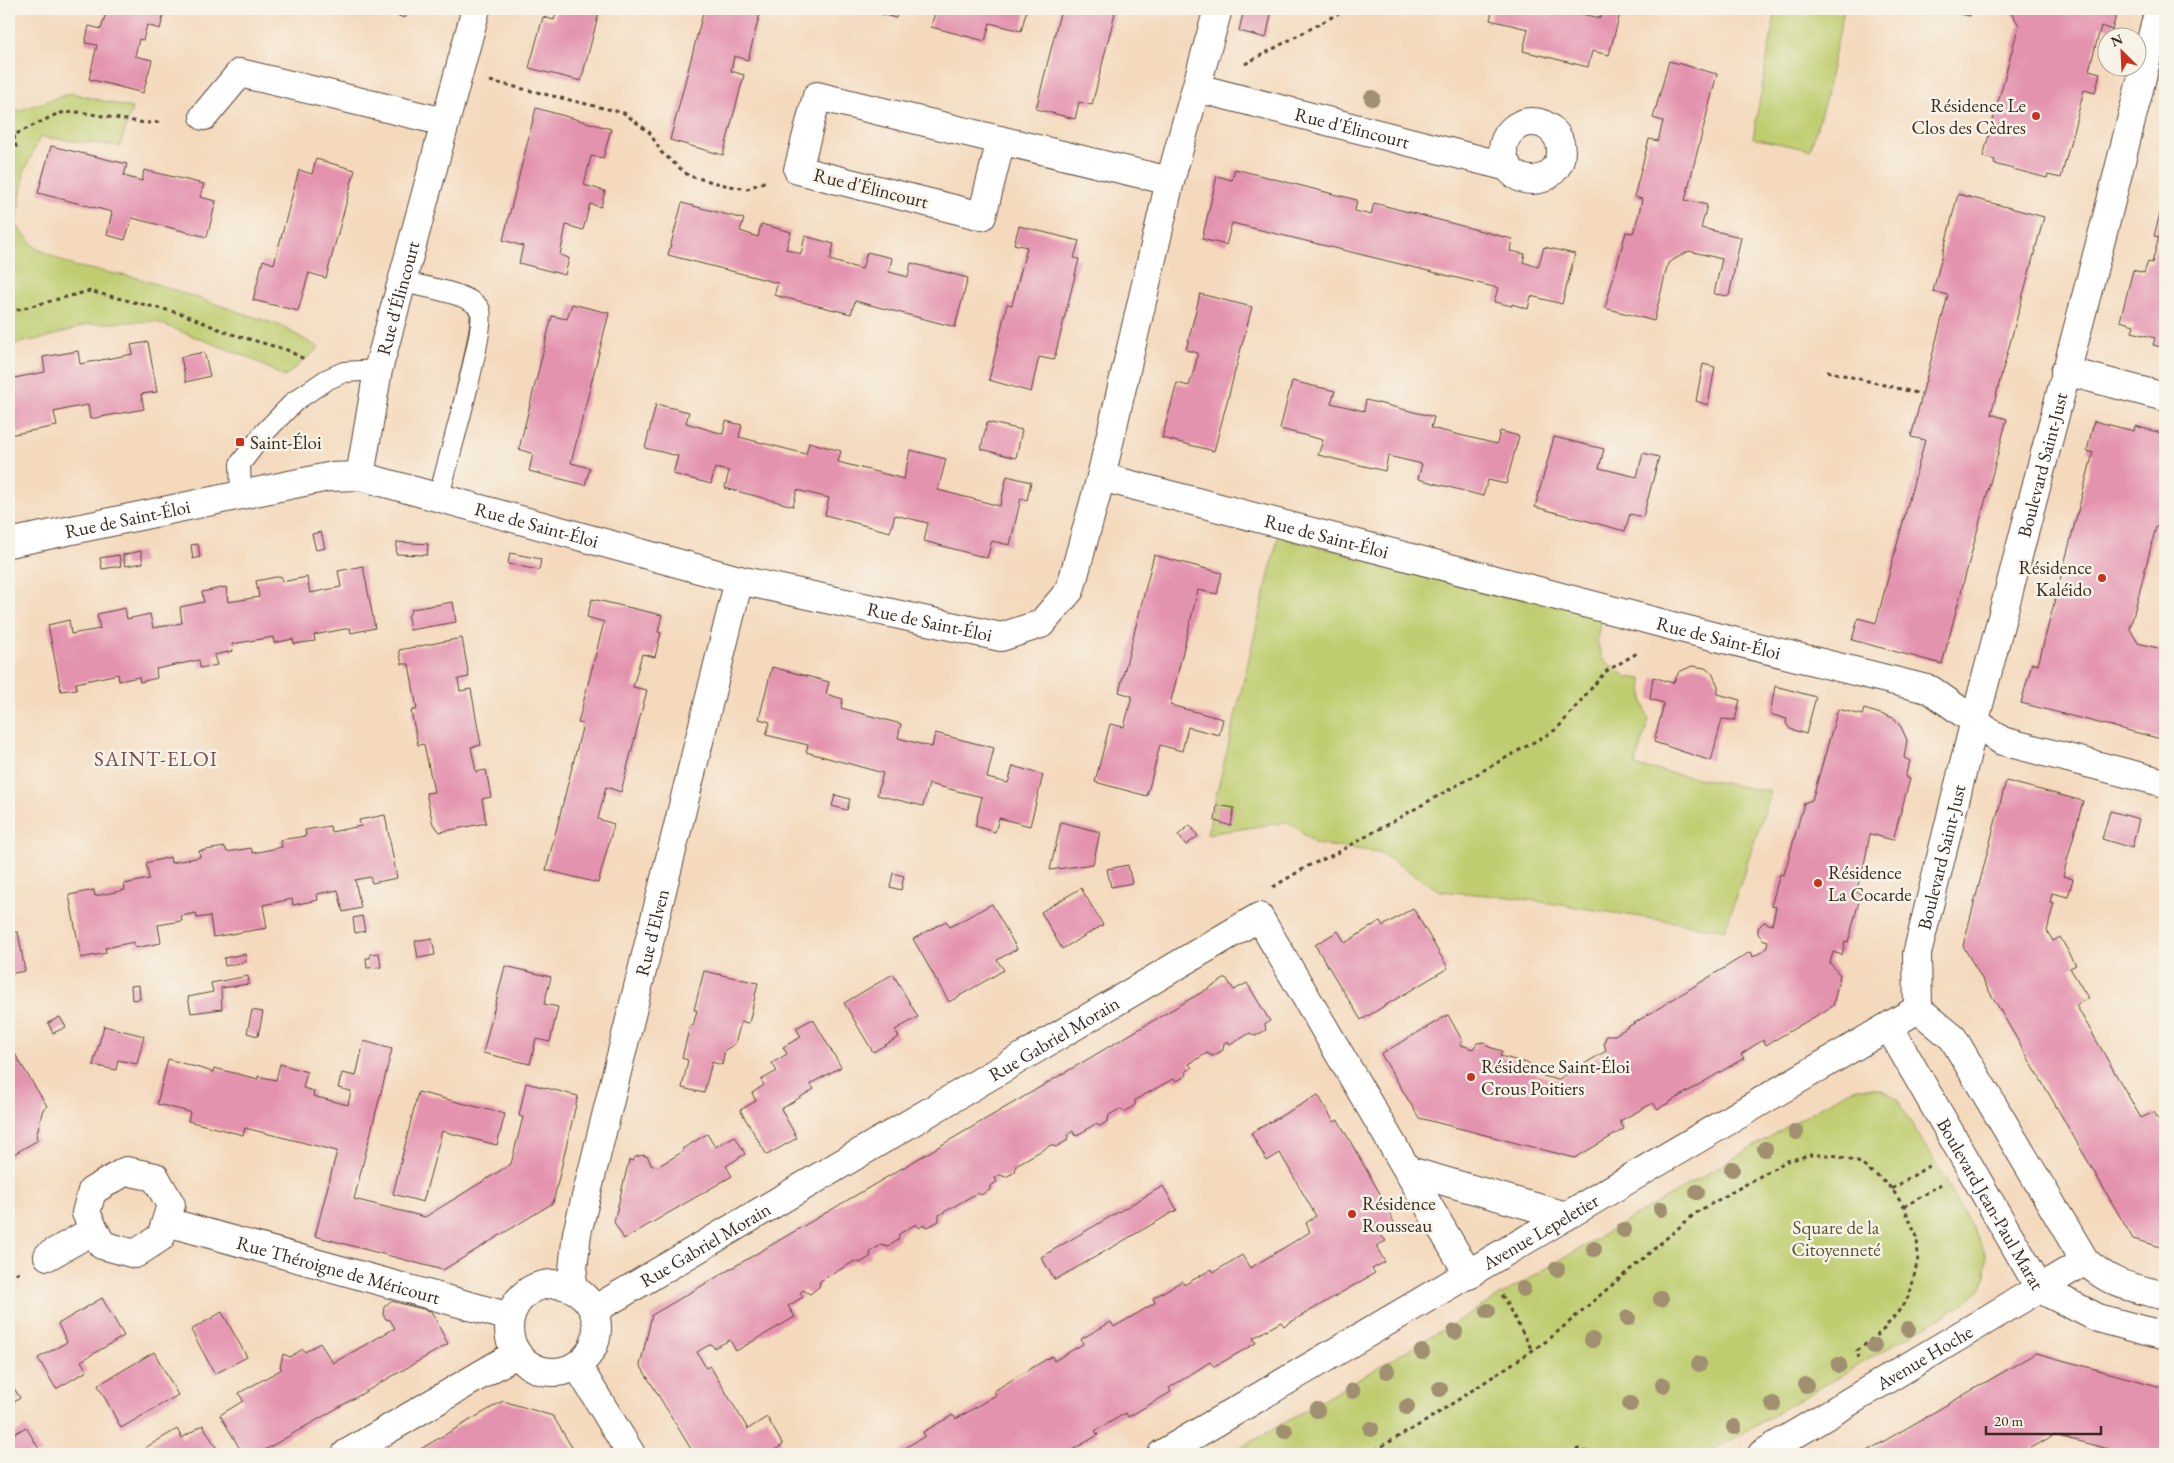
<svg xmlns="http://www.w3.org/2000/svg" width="2174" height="1463" font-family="'EB Garamond',serif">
<rect width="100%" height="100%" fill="#f7f3e8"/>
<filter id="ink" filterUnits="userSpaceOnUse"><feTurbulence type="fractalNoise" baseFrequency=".02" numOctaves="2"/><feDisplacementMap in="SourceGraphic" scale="10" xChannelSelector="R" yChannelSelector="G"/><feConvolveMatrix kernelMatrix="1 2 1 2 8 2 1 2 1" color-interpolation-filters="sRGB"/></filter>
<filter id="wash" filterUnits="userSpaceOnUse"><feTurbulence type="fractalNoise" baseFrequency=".0096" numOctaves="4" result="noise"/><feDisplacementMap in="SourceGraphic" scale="20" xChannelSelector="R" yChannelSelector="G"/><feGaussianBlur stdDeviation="1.12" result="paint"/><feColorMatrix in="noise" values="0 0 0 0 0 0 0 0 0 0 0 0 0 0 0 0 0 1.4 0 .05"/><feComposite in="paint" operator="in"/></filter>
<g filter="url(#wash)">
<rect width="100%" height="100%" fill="#f4d9bc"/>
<path fill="#bfcd6f" stroke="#7d7c46" d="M1776,9H1844L1825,100L1810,150L1753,138Z
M71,93L132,108L120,146L40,137L24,172L16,225L36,248L73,266L138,278L281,326L319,348L284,377L250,358L154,321L89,324L45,338L9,345V114Z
M1278,537L1601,615L1597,641L1602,659L1627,677L1642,679L1643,702L1649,720L1635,766L1771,792L1725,930L1510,897L1440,891L1379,852L1316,844L1288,822L1207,834Z
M1857,1088C1872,1087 1885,1088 1897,1099L1946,1181L1980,1242L1986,1256L1985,1277L1980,1289L1965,1303L1934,1321L1707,1454H1231L1846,1092Z"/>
<g id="blocks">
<path fill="#e493af" d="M107,9H165L160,29L147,25L143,40L139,39L135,56L152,60L143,93L89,79L97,45L85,43L89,26L101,29Z
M375,9H408L405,18Z
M557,9H600L581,81L529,68L543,17L554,20Z
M704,9H761L748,60L734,56L731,71L744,75L723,155L670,140Z
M862,9H899L896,18Z
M936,9H1027L1021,31L990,23L985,41L931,27Z
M1061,9H1116L1092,105L1079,102L1075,119L1036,109Z
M1244,9L1271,14L1266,38L1239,31Z
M1493,9H1568V11L1600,18L1602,9L1621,10L1609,55L1592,51L1588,67L1523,51L1528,29L1490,20Z
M1933,9H1971L1970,16Z
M2004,9H2118L2112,30L2101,26L2089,70L2100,73L2095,93L2084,90L2061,178L2048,175L2047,178L1994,164L1995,160L1983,157L2019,25L2010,11Z
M1669,61L1717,74L1685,200L1707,205L1701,228L1741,237L1729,296L1714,294L1722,259L1689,251L1668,263L1654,321L1605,308L1626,232L1633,233L1639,213L1642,199L1634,197L1649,139L1658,141L1663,121L1653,118Z
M536,108L611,129L603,158L591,156L584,185L605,191L601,207L590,204L583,230L566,225L560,255L569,258L565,275L519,263L523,246L503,240Z
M51,146L127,164L124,176L142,181L144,170L204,184L200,197L216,201L207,237L132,218L125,240L107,235L112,212L38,193Z
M316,159L355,170L326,278L309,273L298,311L253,300L263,260L274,264L299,170L312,174Z
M1235,169L1357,200L1355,211L1371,215L1374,203L1512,239L1510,251L1525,254L1523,262L1538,267L1544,247L1575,254L1562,304L1531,296L1528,309L1512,304V306L1494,302L1498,288L1232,223L1226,245L1202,239L1217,176L1232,180Z
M1958,194L2044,217L1991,414L2007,419L1942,664L1852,640L1858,618L1876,623L1925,440L1911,437L1948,295L1933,291Z
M2165,195V348L2153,345L2155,338L2132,332L2134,325L2120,321L2133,270L2144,273L2148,262L2152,263L2159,237L2154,236Z
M682,203L744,219L740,231L758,237L761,224L791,232L786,249L801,254L805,236L834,244L830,260L843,264L862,269L867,252L892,258L889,272L908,277L911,263L968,278L955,327L855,301L851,314L790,299L774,295L778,283L668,255Z
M1019,226L1079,241L1074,258L1079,259L1054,360L1039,357L1031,392L989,380L1007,304L1012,305L1027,247L1014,244Z
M1200,294L1252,307L1214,451L1162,438L1177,383L1189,386L1194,370L1198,353L1186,350Z
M572,304L609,313L571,463L590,468L585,485L529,471L533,454L519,449L552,316L567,319Z
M148,342L157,392L141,394L144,409L90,419L88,405L71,408L54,412L57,426L9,435V379L45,372L43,357L78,351L80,364L133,354L131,345Z
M204,352L210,376L186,382L181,357Z
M1703,364L1715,367L1708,405L1696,401Z
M1292,381L1335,391L1331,403L1364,411L1366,400L1434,417L1431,428L1497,444L1500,431L1519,436L1506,484L1488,480L1483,496L1418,479L1422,464L1388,456L1385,471L1318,455L1323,440L1280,429Z
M656,404L689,412L686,423L723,434L726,421L742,425L739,437L806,454L809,442L841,451L838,462L904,479L910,450L927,454L946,459L938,490L1000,506L1007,476L1031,482L1027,500L1021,498L1010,545L992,541L987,558L924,541L928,523L895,515L890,532L825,515L829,498L797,490L793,506L725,488L729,471L715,468L711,484L673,474L678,456L645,448Z
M2094,421L2134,431L2135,426L2165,434V522L2156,527L2130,629L2138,643L2165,650V740L2021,703L2032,663L2038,665L2093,453L2087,451Z
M987,422L1022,430L1016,458L981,449Z
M1554,437L1604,449L1599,468L1637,477L1643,453L1659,457L1643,517L1630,514L1625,531L1535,507Z
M321,532L325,548L316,550L312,534Z
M397,542L428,544L427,555L396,554Z
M198,544L200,557L193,559L191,545Z
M141,551L143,563L125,566L123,555Z
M510,553L541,559L539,570L508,564Z
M119,555L121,566L102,569L100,558Z
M1154,555L1222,573L1217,594L1198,590L1170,705L1223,719L1219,735L1188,727L1182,751L1160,745L1147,796L1095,782L1110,724L1124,727L1132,696L1119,692Z
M363,566L375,628L351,633L350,628L314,635L315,641L294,644L293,639L274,643L273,637L232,644L233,651L214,655L217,665L200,668L199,660L156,669L157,678L140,682L139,677L119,681L118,674L76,683L77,689L61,691L48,625L69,620L71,634L100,629L97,614L125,608L127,619L150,614L153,628L182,623L180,607L204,602L202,592L226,587L228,602L259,597L256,581L281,576L282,582L307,577L310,593L341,587L338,571Z
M592,599L662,615L658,632L661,633L655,657L642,654L633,687L647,690L621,792L606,787L598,819L614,824L598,883L546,870L583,724L578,723L604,622L587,617Z
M453,602L456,622L410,630L408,617L412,609Z
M462,638L469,677L458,679L460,691L471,689L481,745L471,747L476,772L486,770L491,797L482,799L486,823L440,832L433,824L426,793L434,792L424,744L418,745L411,711L417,709L409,664H402L399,650Z
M1692,666L1705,668L1712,673L1718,686V694L1740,700L1735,720L1722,719L1711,761L1654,742L1664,703L1650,699L1653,677L1673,683L1679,672Z
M772,667L829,682L826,694L843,699L841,708L901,724L898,738L932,747L935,733L994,748L987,778L1008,783L1013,766L1043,775L1030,826L999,818L995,832L975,826L982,797L929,784L923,806L877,795L883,773L806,752L808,745L766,735L770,722L759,719Z
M1775,686L1816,697L1806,734L1790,729L1786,723L1787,719L1770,714Z
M1838,709L1862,715L1864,709L1894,718L1901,727L1907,740L1904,758L1910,761L1905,777L1910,779L1893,840L1870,834L1864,865L1856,892L1861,894L1848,942L1845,941L1842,955L1833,952L1830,963L1840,975L1833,1006L1766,1045L1763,1040L1741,1054L1744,1058L1658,1109L1653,1103L1620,1121L1624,1129L1575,1158L1419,1118L1381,1054L1448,1015L1462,1040L1461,1045L1473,1049L1477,1043L1484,1042L1489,1047L1502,1051L1500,1056L1538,1066L1536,1074L1557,1080L1606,1051L1604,1042L1607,1035H1615L1750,952L1753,957L1766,949L1768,941L1764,940L1758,934V928L1764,922L1772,925L1776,907L1771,906L1780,874L1784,875L1804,803L1812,800Z
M2006,781L2083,801L2063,876L2073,879L2068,897L2052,893L2050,902L2054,903L2047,931L2053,941L2060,937L2076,965L2070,968L2088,998L2076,1005L2141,1118L2154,1112L2165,1131V1248L2133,1239L1963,946Z
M835,795L850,799L847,810L832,806Z
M1217,805L1234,808L1231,826L1215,821Z
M2110,811L2139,819L2132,848L2102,839Z
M385,815L397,878L372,883L370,877L355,880L361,908L343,912L338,890L317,894L318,900L293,905L292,899L263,905L267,928L213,937L210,916L197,918L196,913L181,916L182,921L158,925L161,943L135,948L134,942L105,948L106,953L81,958L69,895L94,890L95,896L125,890L124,884L149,879L146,863L170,857L171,863L200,857L199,851L225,847L227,852L251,848L253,853L282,847L280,840L306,836L305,830L330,826L331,832L361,826L359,820Z
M1061,822L1100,832L1093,864L1050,870Z
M1190,825L1198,836L1186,845L1178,835Z
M1128,865L1132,883L1111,887L1107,869Z
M893,873L904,876L901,890L890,887Z
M1081,888L1103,925L1062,949L1041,912Z
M992,904L1017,949L997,960L1004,970L949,1002L913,939L946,921L950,927Z
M1413,908L1448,968L1361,1020L1315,945L1338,931L1345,943L1380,921L1383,926Z
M362,916L365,931L355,933L353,918Z
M9,923L12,933L18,932L25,971L9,974Z
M432,938L435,955L418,958L415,941Z
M379,953L381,967L367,968L366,958H370V954Z
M245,954L246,962L225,966L224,958Z
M505,966L551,977L544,1004L558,1007L550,1042L536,1039L530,1064L483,1053Z
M704,971L758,983L749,1023L741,1022L735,1044L725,1050L722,1065L712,1062L704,1093L682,1088L688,1060L682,1058L690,1025L693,1026L697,1010H694Z
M893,974L918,1017L895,1030L899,1037L873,1052L844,1003Z
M248,976L249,984L221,988L222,1009L191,1013L188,997L213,992L211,983Z
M1226,978L1234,990L1247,983L1270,1021L1265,1024L1266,1030L1255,1036L1250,1033L1230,1045L1228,1041L1224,1043L1223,1050L1213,1056L1207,1053L1189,1064L1192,1068L1186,1071L1187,1075L1177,1081L1173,1079L1135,1100V1105L1125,1112L1120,1109L1109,1115L1108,1121L1100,1126L1095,1124L1076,1136L1073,1131L1068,1134V1140L1056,1147L1051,1145L1016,1165L1015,1172L1006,1177L1000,1175L995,1178L997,1182L990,1186V1190L981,1195L977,1193L939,1215V1221L928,1227L924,1225L919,1228L916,1224L899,1234L898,1240L888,1247L881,1245L871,1251L870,1257L860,1263L855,1261L820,1281L819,1287L810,1294L803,1290L800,1293L803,1297L788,1306L795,1317L736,1351L730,1340L714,1348L711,1344L697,1352L706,1368L710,1366L748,1429L767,1417L783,1445L771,1452L772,1454H694L640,1365L652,1315Z
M139,985L140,999L132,1000L131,986Z
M252,1010L263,1012L258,1036L247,1033Z
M60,1017L66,1027L53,1033L48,1023Z
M813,1019L841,1067L810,1084L814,1089L781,1109L797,1138L767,1155L740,1110L756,1101L752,1093L764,1085L761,1080L777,1071L772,1063L787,1054L783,1047L801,1037L796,1028Z
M104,1026L144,1036L137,1064L118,1060L116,1070L93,1065Z
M364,1041L392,1049L354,1199L425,1217L511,1164L523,1117L519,1116L526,1083L578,1096L553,1203L443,1270L315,1236L337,1151L245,1128L243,1135L200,1124L188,1121L190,1112L157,1104L168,1059L213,1072L214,1068L258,1079V1076L276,1080L280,1064L307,1072L303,1088L314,1091L313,1096L348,1105L351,1091L338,1088L342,1073L356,1076Z
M13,1051L47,1106L43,1109L36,1137L38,1140L9,1157V1054Z
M418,1092L505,1114L497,1145L442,1131L423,1202L393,1194Z
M1318,1095L1334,1122L1338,1120L1390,1211L1389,1212L1395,1225L1380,1234L1386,1241L1376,1246L1385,1262L1372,1269L1375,1273L1284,1326L1281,1322L1253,1338L1256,1343L1214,1367L1210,1362L1169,1388L1171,1392L1128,1417L1126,1413L1095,1431L1098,1435L1065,1454H895L925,1436L923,1432L953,1415L956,1419L996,1395L994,1391L1023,1373L1052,1356L1054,1361L1083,1344L1081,1339L1111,1322L1114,1327L1155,1303L1153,1298L1182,1281L1184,1285L1212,1269L1214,1272L1242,1255L1250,1268L1310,1232L1306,1223L1316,1216L1280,1153L1267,1161L1251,1133Z
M707,1134L715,1147L735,1136L745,1154L726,1166L732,1176L624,1239L614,1222L629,1160L633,1161L635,1157L643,1155L648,1157L651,1165L657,1167L684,1151L682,1149Z
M1163,1186L1177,1210L1055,1280L1041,1257Z
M102,1298L124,1336L81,1361L87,1371L56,1389L38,1358L67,1342L58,1324Z
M391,1301L431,1311L448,1344L258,1454H243L220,1415L243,1401L239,1393L282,1369L280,1367L283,1354L290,1357L303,1349L305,1352L320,1343L333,1363L395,1328L390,1320L386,1319L383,1315L384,1307Z
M222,1312L247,1357L215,1374L191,1330Z
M154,1352L178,1395L121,1428L98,1385Z
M2036,1353L2165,1388V1454H2128L2054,1435L2021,1454H1862Z
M9,1380L20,1398L9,1405Z
M503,1401L553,1416L576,1454H412Z
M203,1425L220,1454H135L177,1429L182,1438Z
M26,1427L42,1454H9V1437Z"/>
</g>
</g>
<g filter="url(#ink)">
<use href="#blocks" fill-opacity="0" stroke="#574436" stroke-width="1"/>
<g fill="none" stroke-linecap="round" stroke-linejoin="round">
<defs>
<path id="service" d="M402,282C419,286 472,293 480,310C487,325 445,473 438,499
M241,494L240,464L263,434L295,401L326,380L344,372L378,370"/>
<g id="minor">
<path id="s1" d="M1197,88L1508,167"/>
<path d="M204,116L240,73L445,122"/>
<circle cx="1532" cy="151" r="29"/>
<path d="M1001,140L982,216L798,170L817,96L1170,181"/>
<path d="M2065,371L2165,397"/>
<path id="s2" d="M360,476L378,370L476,9"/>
<path d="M1101,477L1170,181L1218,9"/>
<path id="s3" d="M9,543L328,477L360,476L739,580L1001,637L1041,624L1070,590L1101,477L1680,628L1931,690L2002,741L2165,783"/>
<path id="s4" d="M1918,1009L1917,954L1975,720L2108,213L2159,9"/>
<path d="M1918,1009L1953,1038L2085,1261C2113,1286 2131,1287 2165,1296"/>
<path id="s5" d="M1889,1027L2040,1289L2098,1318L2165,1336"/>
<path d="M126,1171L155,1177L171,1205L161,1237L135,1254L102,1245L86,1213L92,1191Z"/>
<path d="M1409,1171L1566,1216"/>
<path id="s6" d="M167,1222L510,1317"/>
<path d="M48,1256L94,1230"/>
<circle cx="553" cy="1328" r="44"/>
<path id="s7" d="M571,1287L577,1233L739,580"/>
<path id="s8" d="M594,1310L1259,917L1469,1275"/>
<path d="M577,1365L631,1454"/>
<path d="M346,1454L516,1354"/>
<path id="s9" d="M1162,1454L1918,1009"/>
<path id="s10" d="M1762,1454L2085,1261"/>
</g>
</defs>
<use href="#service" stroke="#574436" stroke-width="22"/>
<use href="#minor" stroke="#574436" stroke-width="30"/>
<path stroke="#574436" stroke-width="3" stroke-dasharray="4 4" stroke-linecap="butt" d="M1245,64L1347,9
M490,81L624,113L650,133L661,152L689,176L725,185L747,189L766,181
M9,135H14L59,113L79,112L145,123L162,122
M9,162L16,147L14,135
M9,312L89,291L183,314L228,333L287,350L304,359
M1827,371L1921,394
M1273,887L1308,866L1333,855L1557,729L1605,672L1639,652
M1892,1189L1930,1165
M1904,1207L1941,1184
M9,1278L19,1272
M1502,1295L1532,1350
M1368,1454L1426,1421L1548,1340L1697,1212L1787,1161L1810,1155H1833L1858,1162L1880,1178L1892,1189L1904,1207L1917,1237L1918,1258L1910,1294L1898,1312L1883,1330L1857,1351L1859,1358
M1569,1454L1578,1449L1593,1454"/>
<use href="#service" stroke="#fff" stroke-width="20"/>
<use href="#minor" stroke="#fff" stroke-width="28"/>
</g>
<g fill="#a08f70">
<circle cx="1372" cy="98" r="8"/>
<circle cx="1796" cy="1132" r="8"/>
<circle cx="1765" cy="1149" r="8"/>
<circle cx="1732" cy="1169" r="8"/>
<circle cx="1697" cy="1192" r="8"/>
<circle cx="1661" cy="1209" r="8"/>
<circle cx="1624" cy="1230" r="8"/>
<circle cx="1594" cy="1249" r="8"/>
<circle cx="1557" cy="1269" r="8"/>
<circle cx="1523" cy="1289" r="8"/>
<circle cx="1661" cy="1299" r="8"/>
<circle cx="1488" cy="1311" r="8"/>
<circle cx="1628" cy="1318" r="8"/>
<circle cx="1908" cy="1329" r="8"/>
<circle cx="1455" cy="1332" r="8"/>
<circle cx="1592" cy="1340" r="8"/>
<circle cx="1874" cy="1346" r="8"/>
<circle cx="1422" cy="1352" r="8"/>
<circle cx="1699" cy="1364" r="8"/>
<circle cx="1839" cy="1365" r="8"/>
<circle cx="1387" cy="1371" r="8"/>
<circle cx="1663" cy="1385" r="8"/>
<circle cx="1806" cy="1385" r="8"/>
<circle cx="1440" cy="1389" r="8"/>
<circle cx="1353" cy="1391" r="8"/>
<circle cx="1630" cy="1404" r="8"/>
<circle cx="1773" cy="1404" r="8"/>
<circle cx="1407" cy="1407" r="8"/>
<circle cx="1317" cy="1410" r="8"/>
<circle cx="1734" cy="1427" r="8"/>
<circle cx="1371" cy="1429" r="8"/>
<circle cx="1285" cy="1431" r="8"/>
</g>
</g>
<g fill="#c8321e" stroke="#f7f3e8" stroke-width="2">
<circle cx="2036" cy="116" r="5"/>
<rect x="235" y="437" width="10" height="10" rx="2.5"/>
<circle cx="2102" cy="578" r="5"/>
<circle cx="1818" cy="883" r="5"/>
<circle cx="1471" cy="1077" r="5"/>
<circle cx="1352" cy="1214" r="5"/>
</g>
<g text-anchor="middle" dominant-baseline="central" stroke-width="5" stroke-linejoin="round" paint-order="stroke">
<g font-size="19" fill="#3b2a1e" stroke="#f7f3e8" text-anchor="start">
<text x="2026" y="105" text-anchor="end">Résidence Le<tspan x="2026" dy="22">Clos des Cèdres</tspan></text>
<text x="250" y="442">Saint-Éloi</text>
<text x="2092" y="567" text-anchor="end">Résidence<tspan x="2092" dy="22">Kaléido</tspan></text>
<text x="1828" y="872">Résidence<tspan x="1828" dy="22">La Cocarde</tspan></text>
<text x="1481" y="1066">Résidence Saint-Éloi<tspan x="1481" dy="22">Crous Poitiers</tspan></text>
<text x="1362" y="1203">Résidence<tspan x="1362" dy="22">Rousseau</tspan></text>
</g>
<g font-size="19" fill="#3b2a1e" stroke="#f7f3e8">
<text stroke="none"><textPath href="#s1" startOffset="160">Rue d'Élincourt</textPath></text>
<text transform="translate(871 188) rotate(14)">Rue d'Élincourt</text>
<text stroke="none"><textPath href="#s2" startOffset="182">Rue d'Élincourt</textPath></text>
<text stroke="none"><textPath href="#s4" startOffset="560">Boulevard Saint-Just</textPath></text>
<text stroke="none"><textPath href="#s3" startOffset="121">Rue de Saint-Éloi</textPath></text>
<text stroke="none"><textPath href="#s3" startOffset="541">Rue de Saint-Éloi</textPath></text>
<text stroke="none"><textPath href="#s3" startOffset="1456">Rue de Saint-Éloi</textPath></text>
<text stroke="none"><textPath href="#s3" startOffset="946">Rue de Saint-Éloi</textPath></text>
<text stroke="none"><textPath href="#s3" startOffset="1861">Rue de Saint-Éloi</textPath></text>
<text stroke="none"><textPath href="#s4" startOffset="155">Boulevard Saint-Just</textPath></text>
<text stroke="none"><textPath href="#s7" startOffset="364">Rue d'Elven</textPath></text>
<text stroke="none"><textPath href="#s8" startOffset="534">Rue Gabriel Morain</textPath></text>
<text stroke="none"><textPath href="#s5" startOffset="204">Boulevard Jean-Paul Marat</textPath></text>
<text stroke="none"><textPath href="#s9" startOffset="439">Avenue Lepeletier</textPath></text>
<text stroke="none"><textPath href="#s8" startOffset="129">Rue Gabriel Morain</textPath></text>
<text stroke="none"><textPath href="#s6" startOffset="178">Rue Théroigne de Méricourt</textPath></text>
<text stroke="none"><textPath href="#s10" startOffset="189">Avenue Hoche</textPath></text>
</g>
<g font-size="19" fill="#5c5332" stroke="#f7f3e8">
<text x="1836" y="1227">Square de la<tspan x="1836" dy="22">Citoyenneté</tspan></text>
</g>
<g font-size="21" letter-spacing="1" fill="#764f51" stroke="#f7f3e8">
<text x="156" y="758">SAINT-ELOI</text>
</g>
</g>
<rect width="2174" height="1463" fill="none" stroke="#f7f3e8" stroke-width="30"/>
<g transform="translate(2122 52) rotate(336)"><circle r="24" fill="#f7f3e8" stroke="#aca397"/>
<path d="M0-4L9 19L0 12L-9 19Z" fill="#c8321e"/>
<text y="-8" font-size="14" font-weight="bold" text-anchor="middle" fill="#3b2a1e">N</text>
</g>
<path d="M1986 1426v8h115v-8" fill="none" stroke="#3b2a1e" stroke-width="2.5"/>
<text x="1994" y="1426" font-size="15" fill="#3b2a1e" stroke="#f7f3e8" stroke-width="4" paint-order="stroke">20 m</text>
</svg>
